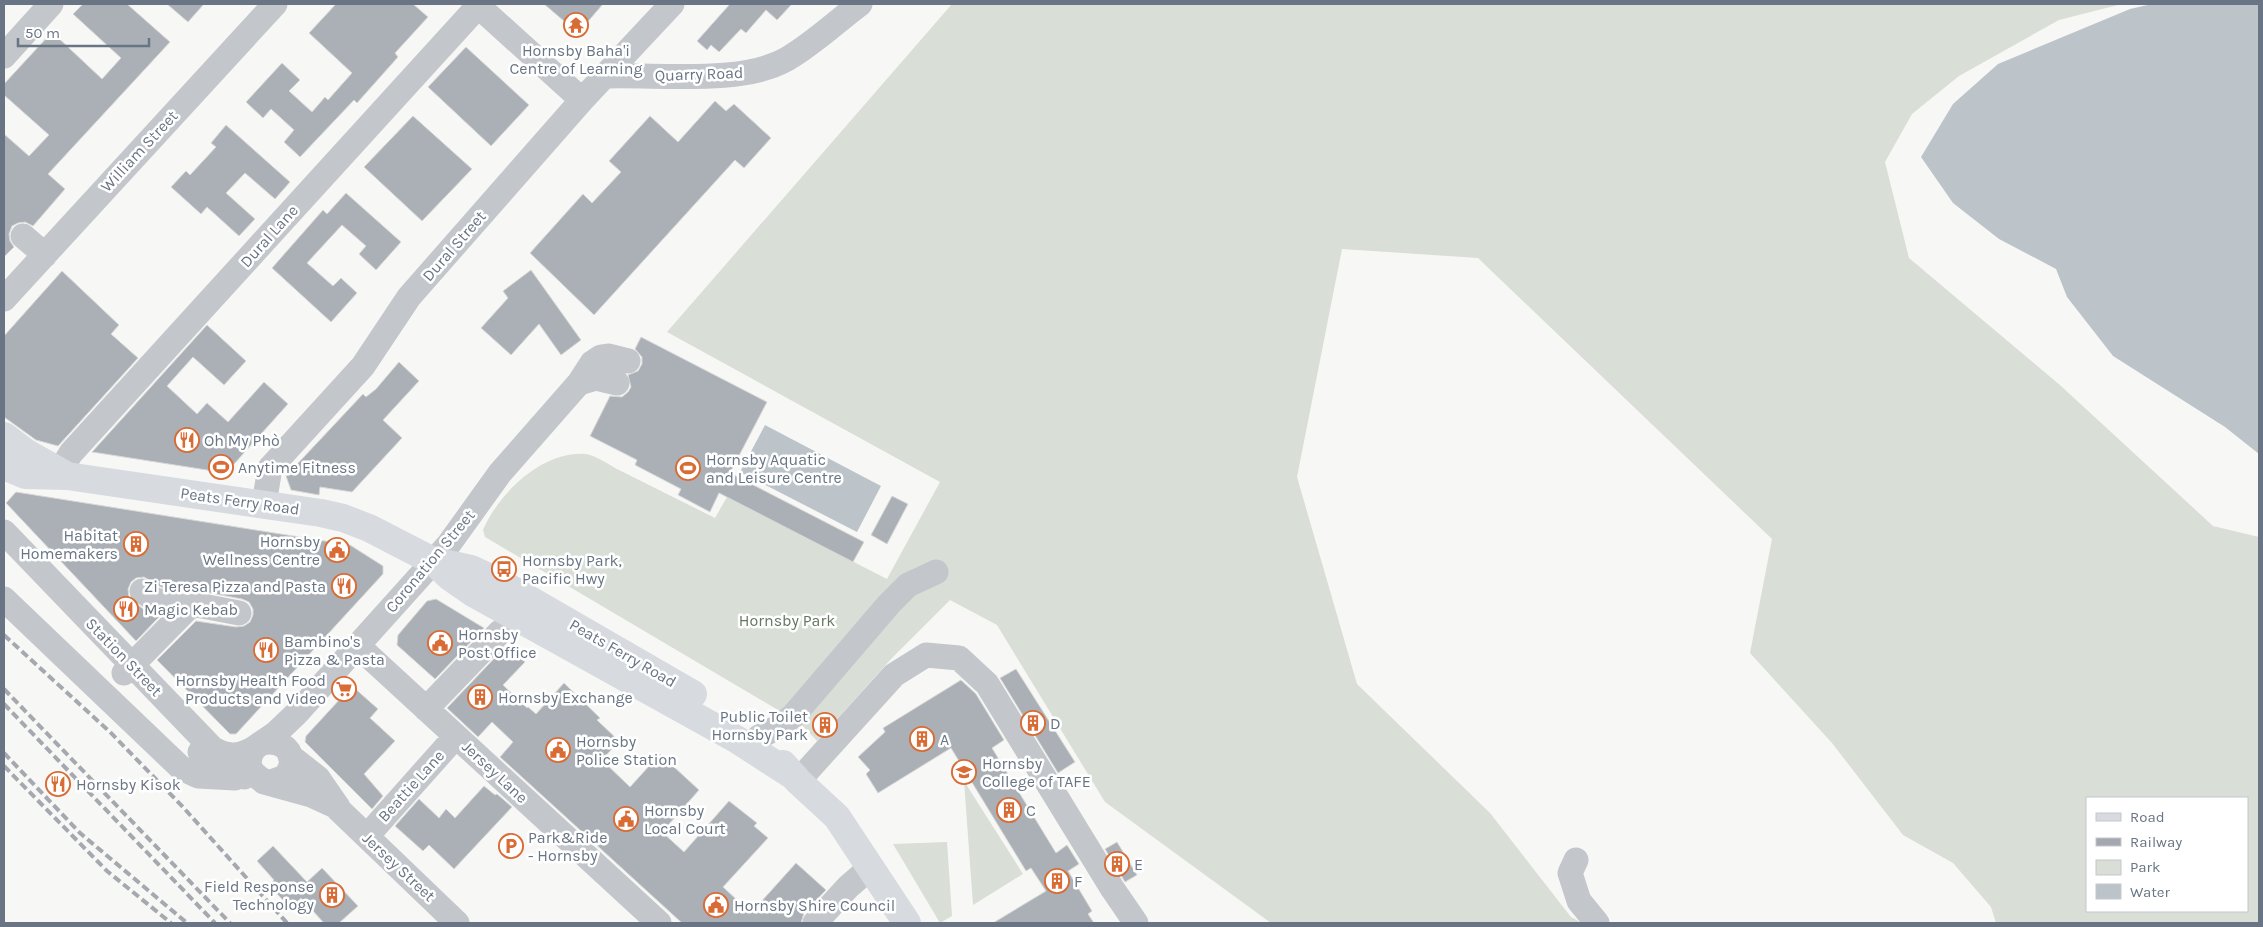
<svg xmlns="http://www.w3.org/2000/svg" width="2263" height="927" font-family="Karla,sans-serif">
<rect width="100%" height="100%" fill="#f7f8f5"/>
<path fill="#d9ded6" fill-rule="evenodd" d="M952,4H2122L2059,20L1959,76L1912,114L1885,162L1909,258L2061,386L2213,526L2259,537V923H1996L1991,907L1953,863L1903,835L1832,743L1750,653L1772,539L1478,258L1342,249L1297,477L1357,684L1490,813L1571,917L1582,923H1271L1105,802L997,625L950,600L892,658L817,741L800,723L485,537L483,530C498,494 542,451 585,454C596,455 609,465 619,470C651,486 683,502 715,518L727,497L887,579L940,482L667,332ZM2087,798H2247V911H2087Z
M964,781L1023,874L973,905Z
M947,842L952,916L940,923L893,844Z"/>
<path fill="#bcc4ca" d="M2152,4H2259V454L2225,427L2113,356L2067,297L2056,269L1999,239L1953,203L1921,157L1953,104L1998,64L2130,9Z
M765,425L881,486L857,532L740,472Z"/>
<path fill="#aab0b6" stroke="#d9d9d7" d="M83,4H127L170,42L48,174L65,189L33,226L25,222L18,223L12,226L9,234L10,241L14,247L4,257V134L29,156L49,135L4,95V84L52,32L102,79L121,58L73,14Z
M167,4H204L188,22Z
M336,4H413L428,17L395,53L398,57L357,103L354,100L300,157L284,142L294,130L271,109L263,118L246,102L282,63L300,80L289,91L312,112L325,97L328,100L352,73L309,33Z
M544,4H603L578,33Z
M730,4H792L777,20L766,10L746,33L741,29L719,52L711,45L707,50L697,41Z
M466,47L529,105L491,146L428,87Z
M715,101L726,111L734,104L771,138L744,168L735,160L594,315L530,253L583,194L592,203L621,172L609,161L650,116L678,142Z
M413,116L472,169L422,221L364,167Z
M226,125L290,182L275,199L245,173L226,193L255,219L239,236L207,207L201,214L171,187L186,171L190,175L216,147L211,143Z
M346,193L401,242L376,270L359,254L366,246L342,225L307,263L333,286L341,278L357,293L331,322L272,268L323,210L327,214Z
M531,270L581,340L561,355L539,324L511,355L481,328L508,298L503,291Z
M62,271L119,325L111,334L138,358L58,446L36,440L4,417V336Z
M207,325L246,361L224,385L193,357L167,386L197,414L207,403L228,422L264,382L288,404L226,473L92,452Z
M641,337L767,402L730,473L864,542L853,562L719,493L710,512L678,495L681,489L635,465L637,460L590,436L610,396L622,397L628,392L631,387L628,375L638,371L642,364V357L635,349Z
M399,362L419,381L383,420L402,438L352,492L320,487L319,495L291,490L286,476L363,394L366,397L376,389Z
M16,492L350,545L383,566V574L236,734H230L157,660L196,621L236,627L244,626L250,622L253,615V609L249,602L242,599L200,591L187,593L161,587L144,577L136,578L131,582L128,589L129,598L147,612L160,616L136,641L6,503Z
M892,496L908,504L887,544L871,535Z
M436,599L484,628L435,679L397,645L398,635L427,601Z
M507,645L525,662L503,685L527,708L528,707L536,714L564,683L600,718L597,720L619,741L602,760L630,787L660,754L699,790L662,832L684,852L729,801L757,823L754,826L768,838L723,887L751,913L796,863L826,890L804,913L801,923H682L500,757L513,742L492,722L478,737L447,708Z
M1016,669L1075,762L1058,773L1000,678Z
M961,680L976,694L1004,740L992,748L1056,853L1067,845L1079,864L1068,871L1092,911L1088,914L1094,923H993L1046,891L1031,868L1026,871L951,748L878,793L866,774L870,770L858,757L885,732L883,728Z
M352,686L378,709L370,718L395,741L364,774L383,796L372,809L305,742L306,736Z
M484,786L495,795L497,794L512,807L454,869L429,845L423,851L395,826L419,799L439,818L446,809L455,818Z
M1117,842L1137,875L1125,882L1105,849Z
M273,846L307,882L322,868L358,906L339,923H324L301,898L291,909L269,885L274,880L257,861Z"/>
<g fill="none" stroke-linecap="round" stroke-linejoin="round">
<path stroke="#c3c6ca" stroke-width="25" d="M476,4L582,100
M4,56L51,4
M606,76C658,74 742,85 787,59C813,44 836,22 860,4
M23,236L45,255
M4,299L275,4
M579,383L596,378L617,383
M60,471L71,453L480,4
M264,504L270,468L363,366L409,297L582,100L672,4
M4,532L212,748C227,758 241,757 256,747
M142,591L155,600L188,608
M4,599L181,768L198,776L235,778
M358,646L659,923
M124,673L188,608L197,605L239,613
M426,709L500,632
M759,737L780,726L793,716L889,604L908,585L936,572
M260,744L275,734L297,713L449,544L500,473L579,383L592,363L601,357L608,356L628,361
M200,752L220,769L244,777
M290,756L318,778L338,807
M798,781L894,675L926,655L959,658L987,684L1112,888L1136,923
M268,783L285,777C311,744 250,724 249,765L253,773L264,782L311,795L335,806L457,923
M367,836L456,736
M1576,860L1570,873L1579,901L1597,923
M815,923L848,887L871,867"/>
<path stroke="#d7dade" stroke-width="28" d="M4,436L25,452L64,474
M4,466L25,475L67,476L321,513L343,518L369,528L433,561L450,577L473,593L736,739L795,777
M434,561L471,569L501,583L693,694
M783,764L798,781L837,817L907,923"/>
<path stroke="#a5a9af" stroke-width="4" stroke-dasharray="8 4" stroke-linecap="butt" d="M4,635L110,732L182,806L287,923
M4,689L230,923
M4,704L215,923
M4,753L80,833L187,923
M4,766L107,871L171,923"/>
</g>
<defs>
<symbol id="temple-ring" viewBox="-11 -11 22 22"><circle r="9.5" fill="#fff" stroke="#d96b34" stroke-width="1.5"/><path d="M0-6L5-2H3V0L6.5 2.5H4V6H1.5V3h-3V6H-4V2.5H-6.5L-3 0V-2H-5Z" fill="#d96b34"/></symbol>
<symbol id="restaurant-ring" viewBox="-11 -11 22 22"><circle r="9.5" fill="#fff" stroke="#d96b34" stroke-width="1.5"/><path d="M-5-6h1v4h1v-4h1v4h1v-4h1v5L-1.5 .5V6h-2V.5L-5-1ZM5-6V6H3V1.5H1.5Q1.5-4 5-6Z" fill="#d96b34"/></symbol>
<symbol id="stadium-ring" viewBox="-11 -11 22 22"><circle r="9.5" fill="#fff" stroke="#d96b34" stroke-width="1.5"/><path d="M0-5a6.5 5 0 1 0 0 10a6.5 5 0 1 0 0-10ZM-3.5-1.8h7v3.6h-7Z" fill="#d96b34"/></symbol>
<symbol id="building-ring" viewBox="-11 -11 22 22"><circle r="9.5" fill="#fff" stroke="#d96b34" stroke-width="1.5"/><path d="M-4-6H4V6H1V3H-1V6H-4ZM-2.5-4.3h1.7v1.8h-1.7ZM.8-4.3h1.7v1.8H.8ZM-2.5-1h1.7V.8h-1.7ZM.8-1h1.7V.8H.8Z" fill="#d96b34"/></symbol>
<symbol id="civic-ring" viewBox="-11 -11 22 22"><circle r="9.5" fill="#fff" stroke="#d96b34" stroke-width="1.5"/><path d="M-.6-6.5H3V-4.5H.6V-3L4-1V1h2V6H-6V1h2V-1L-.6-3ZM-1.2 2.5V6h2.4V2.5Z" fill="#d96b34"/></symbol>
<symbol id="bus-ring" viewBox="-11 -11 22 22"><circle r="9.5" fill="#fff" stroke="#d96b34" stroke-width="1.5"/><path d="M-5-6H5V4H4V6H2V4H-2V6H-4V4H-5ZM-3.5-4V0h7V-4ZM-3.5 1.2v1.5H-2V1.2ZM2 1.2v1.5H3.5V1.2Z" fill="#d96b34"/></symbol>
<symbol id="supermarket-ring" viewBox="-11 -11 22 22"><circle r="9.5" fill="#fff" stroke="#d96b34" stroke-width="1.5"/><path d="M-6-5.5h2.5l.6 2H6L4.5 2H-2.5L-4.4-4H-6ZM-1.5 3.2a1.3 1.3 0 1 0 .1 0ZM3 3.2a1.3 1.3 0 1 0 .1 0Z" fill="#d96b34"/></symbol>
<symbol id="university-ring" viewBox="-11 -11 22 22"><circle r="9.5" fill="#fff" stroke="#d96b34" stroke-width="1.5"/><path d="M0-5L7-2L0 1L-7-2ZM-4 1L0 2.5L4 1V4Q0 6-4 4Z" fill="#d96b34"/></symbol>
<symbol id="parking-ring" viewBox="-11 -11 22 22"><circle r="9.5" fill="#fff" stroke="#d96b34" stroke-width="1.5"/><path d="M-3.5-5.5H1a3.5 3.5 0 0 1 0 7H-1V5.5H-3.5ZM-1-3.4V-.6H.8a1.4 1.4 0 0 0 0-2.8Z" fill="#d96b34"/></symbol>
</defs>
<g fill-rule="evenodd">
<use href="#temple-ring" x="562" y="11" width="28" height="28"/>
<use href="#restaurant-ring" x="173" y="426" width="28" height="28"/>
<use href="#stadium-ring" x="207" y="453" width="28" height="28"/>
<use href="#stadium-ring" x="674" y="454" width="28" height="28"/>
<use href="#building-ring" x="122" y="530" width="28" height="28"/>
<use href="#civic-ring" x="323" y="536" width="28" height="28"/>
<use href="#bus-ring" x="490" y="555" width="28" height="28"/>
<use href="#restaurant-ring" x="330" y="572" width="28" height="28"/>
<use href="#restaurant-ring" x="112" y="595" width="28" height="28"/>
<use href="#civic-ring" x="426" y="629" width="28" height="28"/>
<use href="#restaurant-ring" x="252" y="636" width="28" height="28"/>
<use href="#supermarket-ring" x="330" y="675" width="28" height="28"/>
<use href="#building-ring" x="466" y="683" width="28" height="28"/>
<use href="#building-ring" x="1019" y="709" width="28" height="28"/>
<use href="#building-ring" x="811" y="711" width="28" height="28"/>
<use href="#building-ring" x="908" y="725" width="28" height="28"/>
<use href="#civic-ring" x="544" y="736" width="28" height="28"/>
<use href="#university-ring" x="950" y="758" width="28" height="28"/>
<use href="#restaurant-ring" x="44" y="770" width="28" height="28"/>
<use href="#building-ring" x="995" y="796" width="28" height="28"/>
<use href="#civic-ring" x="612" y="805" width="28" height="28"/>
<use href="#parking-ring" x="497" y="832" width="28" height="28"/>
<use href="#building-ring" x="1103" y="850" width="28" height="28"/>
<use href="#building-ring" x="1043" y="867" width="28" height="28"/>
<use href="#building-ring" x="318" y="881" width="28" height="28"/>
<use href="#civic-ring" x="702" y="891" width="28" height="28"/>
</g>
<g text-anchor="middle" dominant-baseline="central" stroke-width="5" stroke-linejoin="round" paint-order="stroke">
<g font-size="16" fill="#697584" stroke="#fff" text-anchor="start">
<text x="576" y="50" text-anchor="middle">Hornsby Baha'i<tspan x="576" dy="18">Centre of Learning</tspan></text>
<text x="204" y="440">Oh My Phò</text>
<text x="706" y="459">Hornsby Aquatic<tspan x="706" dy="18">and Leisure Centre</tspan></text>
<text x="238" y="467">Anytime Fitness</text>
<text x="118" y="535" text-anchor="end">Habitat<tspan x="118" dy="18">Homemakers</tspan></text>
<text x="320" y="541" text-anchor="end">Hornsby<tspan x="320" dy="18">Wellness Centre</tspan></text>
<text x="522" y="560">Hornsby Park,<tspan x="522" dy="18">Pacific Hwy</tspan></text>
<text x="326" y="586" text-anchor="end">Zi Teresa Pizza and Pasta</text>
<text x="144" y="609">Magic Kebab</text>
<text x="458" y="634">Hornsby<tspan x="458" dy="18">Post Office</tspan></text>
<text x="284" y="641">Bambino's<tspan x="284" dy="18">Pizza &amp; Pasta</tspan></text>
<text x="326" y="680" text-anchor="end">Hornsby Health Food<tspan x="326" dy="18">Products and Video</tspan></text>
<text x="498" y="697">Hornsby Exchange</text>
<text x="808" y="716" text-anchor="end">Public Toilet<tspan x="808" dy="18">Hornsby Park</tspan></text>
<text x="1050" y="723">D</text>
<text x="940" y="739">A</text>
<text x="576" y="741">Hornsby<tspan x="576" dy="18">Police Station</tspan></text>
<text x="982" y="763">Hornsby<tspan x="982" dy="18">College of TAFE</tspan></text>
<text x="76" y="784">Hornsby Kisok</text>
<text x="644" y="810">Hornsby<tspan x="644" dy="18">Local Court</tspan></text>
<text x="1026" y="810">C</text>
<text x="528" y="837">Park&amp;Ride<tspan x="528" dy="18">- Hornsby</tspan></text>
<text x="1134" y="864">E</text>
<text x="1074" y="881">F</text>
<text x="314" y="886" text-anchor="end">Field Response<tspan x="314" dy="18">Technology</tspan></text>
<text x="734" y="905">Hornsby Shire Council</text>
</g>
<g font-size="16" fill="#697584" stroke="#fff">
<text transform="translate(699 74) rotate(-2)">Quarry Road</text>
<text transform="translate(139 151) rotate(-47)">William Street</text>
<text transform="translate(269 236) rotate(-48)">Dural Lane</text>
<text transform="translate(454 246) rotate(-49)">Dural Street</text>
<text transform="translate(240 501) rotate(8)">Peats Ferry Road</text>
<text transform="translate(430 561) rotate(-50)">Coronation Street</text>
<text transform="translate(623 653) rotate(30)">Peats Ferry Road</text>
<text transform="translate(124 657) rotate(46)">Station Street</text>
<text transform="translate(495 772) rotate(43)">Jersey Lane</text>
<text transform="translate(411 786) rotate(-48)">Beattie Lane</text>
<text transform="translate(399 867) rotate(43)">Jersey Street</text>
</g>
<g font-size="16" fill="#657763" stroke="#fff">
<text x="787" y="620">Hornsby Park</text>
</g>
</g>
<rect width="2263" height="927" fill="none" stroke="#697584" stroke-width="10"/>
<rect x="2086" y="797" width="162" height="115" fill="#ffffff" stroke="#c3c8ce"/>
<rect x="2096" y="813" width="25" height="8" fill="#d7dade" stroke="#c3c8ce"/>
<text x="2130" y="822" font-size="15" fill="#697584">Road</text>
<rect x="2096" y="838" width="25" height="8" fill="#a5a9af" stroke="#c3c8ce"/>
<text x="2130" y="847" font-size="15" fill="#697584">Railway</text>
<rect x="2096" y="860" width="25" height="15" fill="#d9ded6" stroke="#c3c8ce"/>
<text x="2130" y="872" font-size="15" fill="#697584">Park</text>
<rect x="2096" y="884" width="25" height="15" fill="#bcc4ca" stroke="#c3c8ce"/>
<text x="2130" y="897" font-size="15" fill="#697584">Water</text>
<path d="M18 38v8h131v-8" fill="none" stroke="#697584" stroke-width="2.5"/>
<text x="25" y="38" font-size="15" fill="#697584" stroke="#ffffff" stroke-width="4" paint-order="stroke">50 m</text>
</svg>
